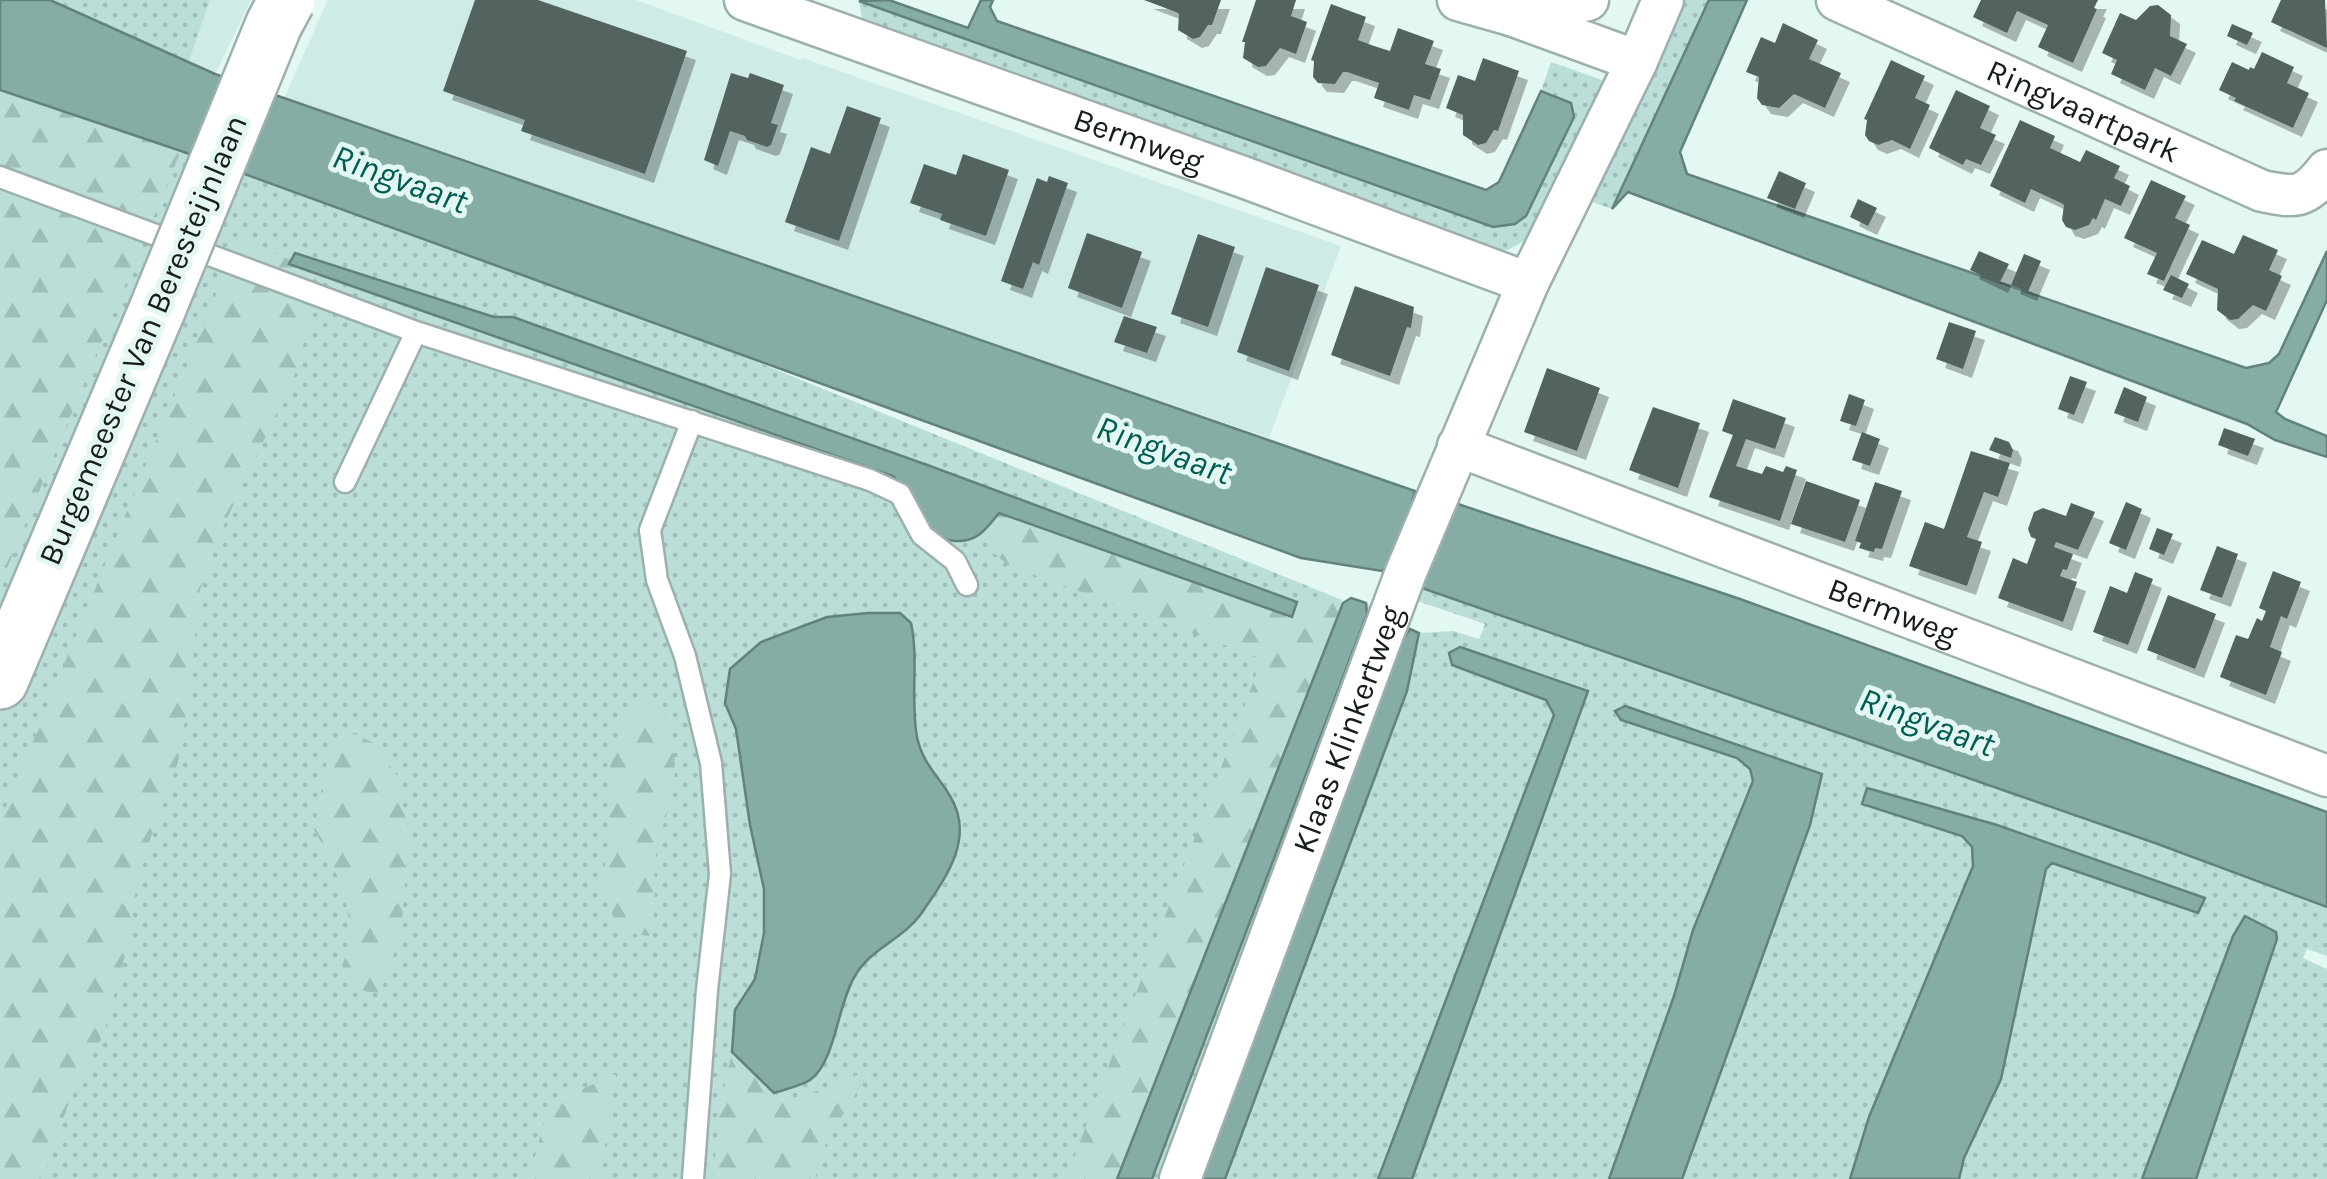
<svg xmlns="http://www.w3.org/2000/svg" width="2327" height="1179" font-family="Karla,sans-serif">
<defs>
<pattern id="grass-dots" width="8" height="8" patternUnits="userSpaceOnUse" patternTransform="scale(2.5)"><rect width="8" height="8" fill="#bbded8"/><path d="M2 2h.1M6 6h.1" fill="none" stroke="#a0beb9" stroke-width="1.8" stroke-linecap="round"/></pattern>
<pattern id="forest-firs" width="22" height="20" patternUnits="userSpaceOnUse" patternTransform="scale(2.5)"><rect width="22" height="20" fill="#bbded8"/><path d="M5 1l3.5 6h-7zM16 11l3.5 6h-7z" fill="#a0beb9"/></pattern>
<filter id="shadow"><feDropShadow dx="9" dy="9" stdDeviation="0" flood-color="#0004"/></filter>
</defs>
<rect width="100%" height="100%" fill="#e3f7f3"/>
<path fill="#ceebe5" d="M210,0H251L215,74L189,61Z
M328,0H636L800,60L802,58L1341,246L1269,438L284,99Z"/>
<path fill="url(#grass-dots)" d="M50,0H210L189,61Z
M1678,0H1709L1612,209L1584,199Z
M859,1L1468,219L1571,103L1541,91L1551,62L1608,82L1531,237L1508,250H1492L863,24Z
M0,63L130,107L1342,600L1109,1179H0Z
M1419,587L2155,843L2327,907V956L2307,949L2303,958L2327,969V1179H2196L2260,993L2245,916L2233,936L2142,1179H1959L1964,1158L2001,1079L2046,869L2051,862L2197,913L2205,898L1997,825L1868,788L1863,804L1962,836L1972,847L1973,866L1869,1117L1850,1179H1682L1810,825L1822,775L1626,706L1616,711L1621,720L1737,758L1750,769L1753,781L1693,930L1674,996L1609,1179H1412L1588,692L1452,665L1547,701L1554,715L1378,1179H1225L1407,691L1419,633L1453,631L1479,639L1485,624L1415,600Z
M1366,603L1376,609L1164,1179H1152L1367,614Z"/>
<path fill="url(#forest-firs)" d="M0,90L181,151L0,585Z
M239,238L291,260L290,264L323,276L295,374L222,529L199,593L191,685L178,762L138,873L129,941L103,1035L69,1102L42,1179H0V821Z
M998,513L1291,617L1297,602L1343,603L1117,1179H1066L1262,659L1008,565L990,550L986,531Z
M651,695C672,717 678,760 673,790C668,816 656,840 655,866C653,890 658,914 649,936L621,932C616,920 605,903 603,890C601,875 608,858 608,843C609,793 601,724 651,695Z
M355,734L376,744L397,776L409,836L401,932L380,994L351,988L342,965C364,926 335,865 314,830L329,749L334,743Z
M732,1052L785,1103L870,1070L826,1143L815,1179H713L720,1106Z
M616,1074L600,1179H529L549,1104Z"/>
<path fill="#85ada6" stroke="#64827c" stroke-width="2.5" d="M0,0H50L215,74L1415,491L1399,553L1382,571L1301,558L181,151L0,90Z
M889,0L968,28L981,0H993L990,7L997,21L1486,190L1499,182L1541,91L1571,103L1574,117L1526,216L1515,224L1493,227L859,1Z
M1709,0H1747L1680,152L1687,174L2246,368L2269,363L2279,354L2327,251V300L2276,412L2285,419L2327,436V457L2275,440L2247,424L1628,192L1612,209Z
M295,253L494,317H513L930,466L1297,602L1292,617L999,513C986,529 978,542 955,541C922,540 914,496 893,476L289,264Z
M1452,502L1740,599L2327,812V907L2155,843L1419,587Z
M1351,598L1366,603L1367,614L1152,1179H1117L1343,603Z
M868,613H900L911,623C919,660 910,699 917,737C922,762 938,776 950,796C976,838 945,879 921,914C903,939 870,949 855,976C837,1005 836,1061 810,1080C801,1086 785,1089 774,1093L732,1052L735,1010L755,979L764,933V889L750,825L736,729L725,703L730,669L761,642L827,617Z
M1410,629L1419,633L1407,691L1225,1179H1198L1400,644Z
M1460,647L1588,691L1412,1179H1378L1554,715L1546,700L1452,665L1449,653Z
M1625,706L1822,774L1810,825L1682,1179H1609L1674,996L1693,930L1753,781L1750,769L1737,758L1621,720L1615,711Z
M1867,788L1997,825L2205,898L2198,913L2052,863L2046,869L2001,1079L1964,1158L1959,1179H1850L1869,1117L1973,866L1972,847L1962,836L1862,804Z
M2245,916L2276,932L2277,939L2196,1179H2142L2233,936Z"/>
<path fill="#526360" filter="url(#shadow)" d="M475,0H538L687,51L645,174L521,131L525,120L443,91Z
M1144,0H1221L1212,25H1208L1200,37L1193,39L1178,30L1179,14L1176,12Z
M1256,0H1296L1291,16L1307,22L1296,54L1280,48L1266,66L1258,67L1243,58L1245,42H1242Z
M1981,0H2098L2094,8L2097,9L2073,63L2038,47L2048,25L2017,11L2007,33L1973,17Z
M2281,0H2325L2327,48L2271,22Z
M1331,4L1366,17L1358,40L1374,46L1390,51L1398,28L1434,41L1425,64L1441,69L1430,100L1414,95L1409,110L1374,98L1379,83L1347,72H1343L1335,84L1318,83L1313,77L1314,61L1311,60Z
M2158,5L2171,15L2170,36L2187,44L2171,76L2155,68L2145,90L2111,74L2117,60L2102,53L2120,13L2136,20L2150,6Z
M1783,23L1818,40L1809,59L1841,73L1825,108L1794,94L1779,108L1762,105L1757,98L1759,77L1746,72L1761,37L1775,43Z
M2232,24L2253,33L2247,45L2227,36Z
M2262,52L2294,67L2287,83L2309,93L2293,128L2234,101L2236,98L2219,90L2232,62L2249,70L2250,67L2254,69Z
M1483,58L1519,71L1498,131L1494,130L1486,143L1478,145L1463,135V115L1446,108L1458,75L1475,81Z
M1891,60L1925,76L1915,98L1930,105L1910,149L1892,140L1878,145L1869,141L1865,135L1867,120L1864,119Z
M731,73L748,78L750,73L784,85L771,123L778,125L771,145L767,147L747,140L745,136L730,131L718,166L704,160Z
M1956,90L1990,106L1980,128L1996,135L1981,165L1966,159L1963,165L1929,148Z
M847,106L881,118L839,241L785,222L811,147L830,154Z
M2020,120L2055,136L2050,148L2080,162L2086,150L2120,166L2114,178L2130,186L2121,206L2105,199L2096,220L2093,218L2089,225L2075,230L2066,227L2062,220L2064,205L2061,203L2031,189L2025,203L1990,186Z
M963,154L1009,170L986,236L940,220L942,214L910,203L924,164L956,175Z
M1779,171L1806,183L1795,209L1767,198Z
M1049,176L1068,183L1039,265L1033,262L1023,289L1001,281L1037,178L1047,182Z
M2151,180L2186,196L2175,218L2190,225L2164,281L2147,274L2157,253L2124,238Z
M1858,199L1877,208L1868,226L1850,217Z
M1087,233L1142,252L1122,308L1068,288Z
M1198,234L1235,247L1208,327L1171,314Z
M2243,235L2278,250L2269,270L2282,276L2266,311L2253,305L2238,319L2230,320L2217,310L2218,289L2186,274L2202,240L2234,254Z
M1979,251L2009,264L1999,284L1970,270Z
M2024,254L2041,261L2028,292L2011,285Z
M1266,267L1319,285L1289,371L1237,352Z
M2171,275L2189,284L2182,298L2163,290Z
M1355,286L1414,307L1411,328L1407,327L1390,376L1331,355Z
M1124,316L1157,327L1147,353L1114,342Z
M1949,322L1976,331L1963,369L1936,359Z
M1547,368L1600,388L1577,451L1524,432Z
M2070,376L2087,382L2074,415L2058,409Z
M2124,387L2147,397L2138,422L2114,413Z
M1849,394L1865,400L1856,426L1840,421Z
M1733,399L1786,418L1775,449L1746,439L1736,466L1762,474L1766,466L1783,472L1786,466L1797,470L1780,521L1709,497L1733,435L1722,431Z
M1653,407L1700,423L1678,488L1629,470Z
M2224,428L2255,439L2248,456L2218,445Z
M1862,432L1880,439L1870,466L1852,460Z
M1995,437L2009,442L2013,450L2011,458L1989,450Z
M1971,451L2010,463L1998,497L1984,492L1967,537L1982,542L1967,586L1909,566L1925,522L1944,529Z
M1806,481L1860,500L1845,542L1791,524Z
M1875,482L1902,491L1882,549L1875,548L1874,552L1859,548L1861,543L1855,541Z
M2126,502L2142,509L2126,550L2109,543Z
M2071,503L2095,512L2078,550L2056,542L2054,547L2073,554L2067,570L2063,569L2060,576L2077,582L2063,622L1998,598L2013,558L2027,564L2036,539L2031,537L2028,529L2034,512L2043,508L2066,516Z
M2157,528L2173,534L2164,555L2149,549Z
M2217,546L2238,554L2222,598L2200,590Z
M2273,571L2301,582L2287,619L2281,616L2270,647L2282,652L2266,695L2220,677L2236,635L2248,639L2257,618L2262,621L2266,611L2259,608Z
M2135,572L2153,579L2128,645L2093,632L2110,586L2127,593Z
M2168,595L2216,614L2195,669L2147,650Z"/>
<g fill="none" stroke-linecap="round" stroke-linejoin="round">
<defs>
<path id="lane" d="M0,177L416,332L345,482
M416,332L870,480L900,494L922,535L955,561L967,585
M692,421L650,530L657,580L685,656L711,763L720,874L707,990L693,1179"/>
<g id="street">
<path id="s1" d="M745,0L1243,177L1528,283"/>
<path d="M1458,0L1511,15L1588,0"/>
<path id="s2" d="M1837,0L2262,191C2297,198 2304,199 2327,170"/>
<path d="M1511,15L1637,61"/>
<path id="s3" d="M1458,446L2327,776"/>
<path id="s4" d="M1180,1179L1406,572L1528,283L1637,61L1663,0"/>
</g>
<path id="secondary" d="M0,681L157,310"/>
</defs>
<use href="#lane" stroke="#9db0ac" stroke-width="25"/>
<use href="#street" stroke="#9db0ac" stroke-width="45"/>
<use href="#secondary" stroke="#9db0ac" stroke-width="60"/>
<use href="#lane" stroke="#fff" stroke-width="20"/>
<use href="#street" stroke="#fff" stroke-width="40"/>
<use href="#secondary" stroke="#fff" stroke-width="55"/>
<defs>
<path id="secondary-bridge" d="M157,310L274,24L287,0"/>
</defs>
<use href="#secondary-bridge" stroke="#9db0ac" stroke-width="60" stroke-linecap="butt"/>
<use href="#secondary-bridge" stroke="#fff" stroke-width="55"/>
</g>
<g text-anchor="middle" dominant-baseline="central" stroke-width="10" stroke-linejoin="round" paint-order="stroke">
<g font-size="32" fill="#161d1b" stroke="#e3f7f3">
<text stroke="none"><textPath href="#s2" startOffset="270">Ringvaartpark</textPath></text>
<text stroke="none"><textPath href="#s1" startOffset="418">Bermweg</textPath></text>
<text transform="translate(143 340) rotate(-67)">Burgemeester Van Beresteijnlaan</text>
<text stroke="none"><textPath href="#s3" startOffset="465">Bermweg</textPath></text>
<text stroke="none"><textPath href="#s4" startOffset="480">Klaas Klinkertweg</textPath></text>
</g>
<g font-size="35" font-style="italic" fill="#005b52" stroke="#e3f7f3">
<text transform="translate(400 179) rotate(20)">Ringvaart</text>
<text transform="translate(1164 450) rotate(20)">Ringvaart</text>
<text transform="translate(1927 722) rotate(20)">Ringvaart</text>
</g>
</g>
</svg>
